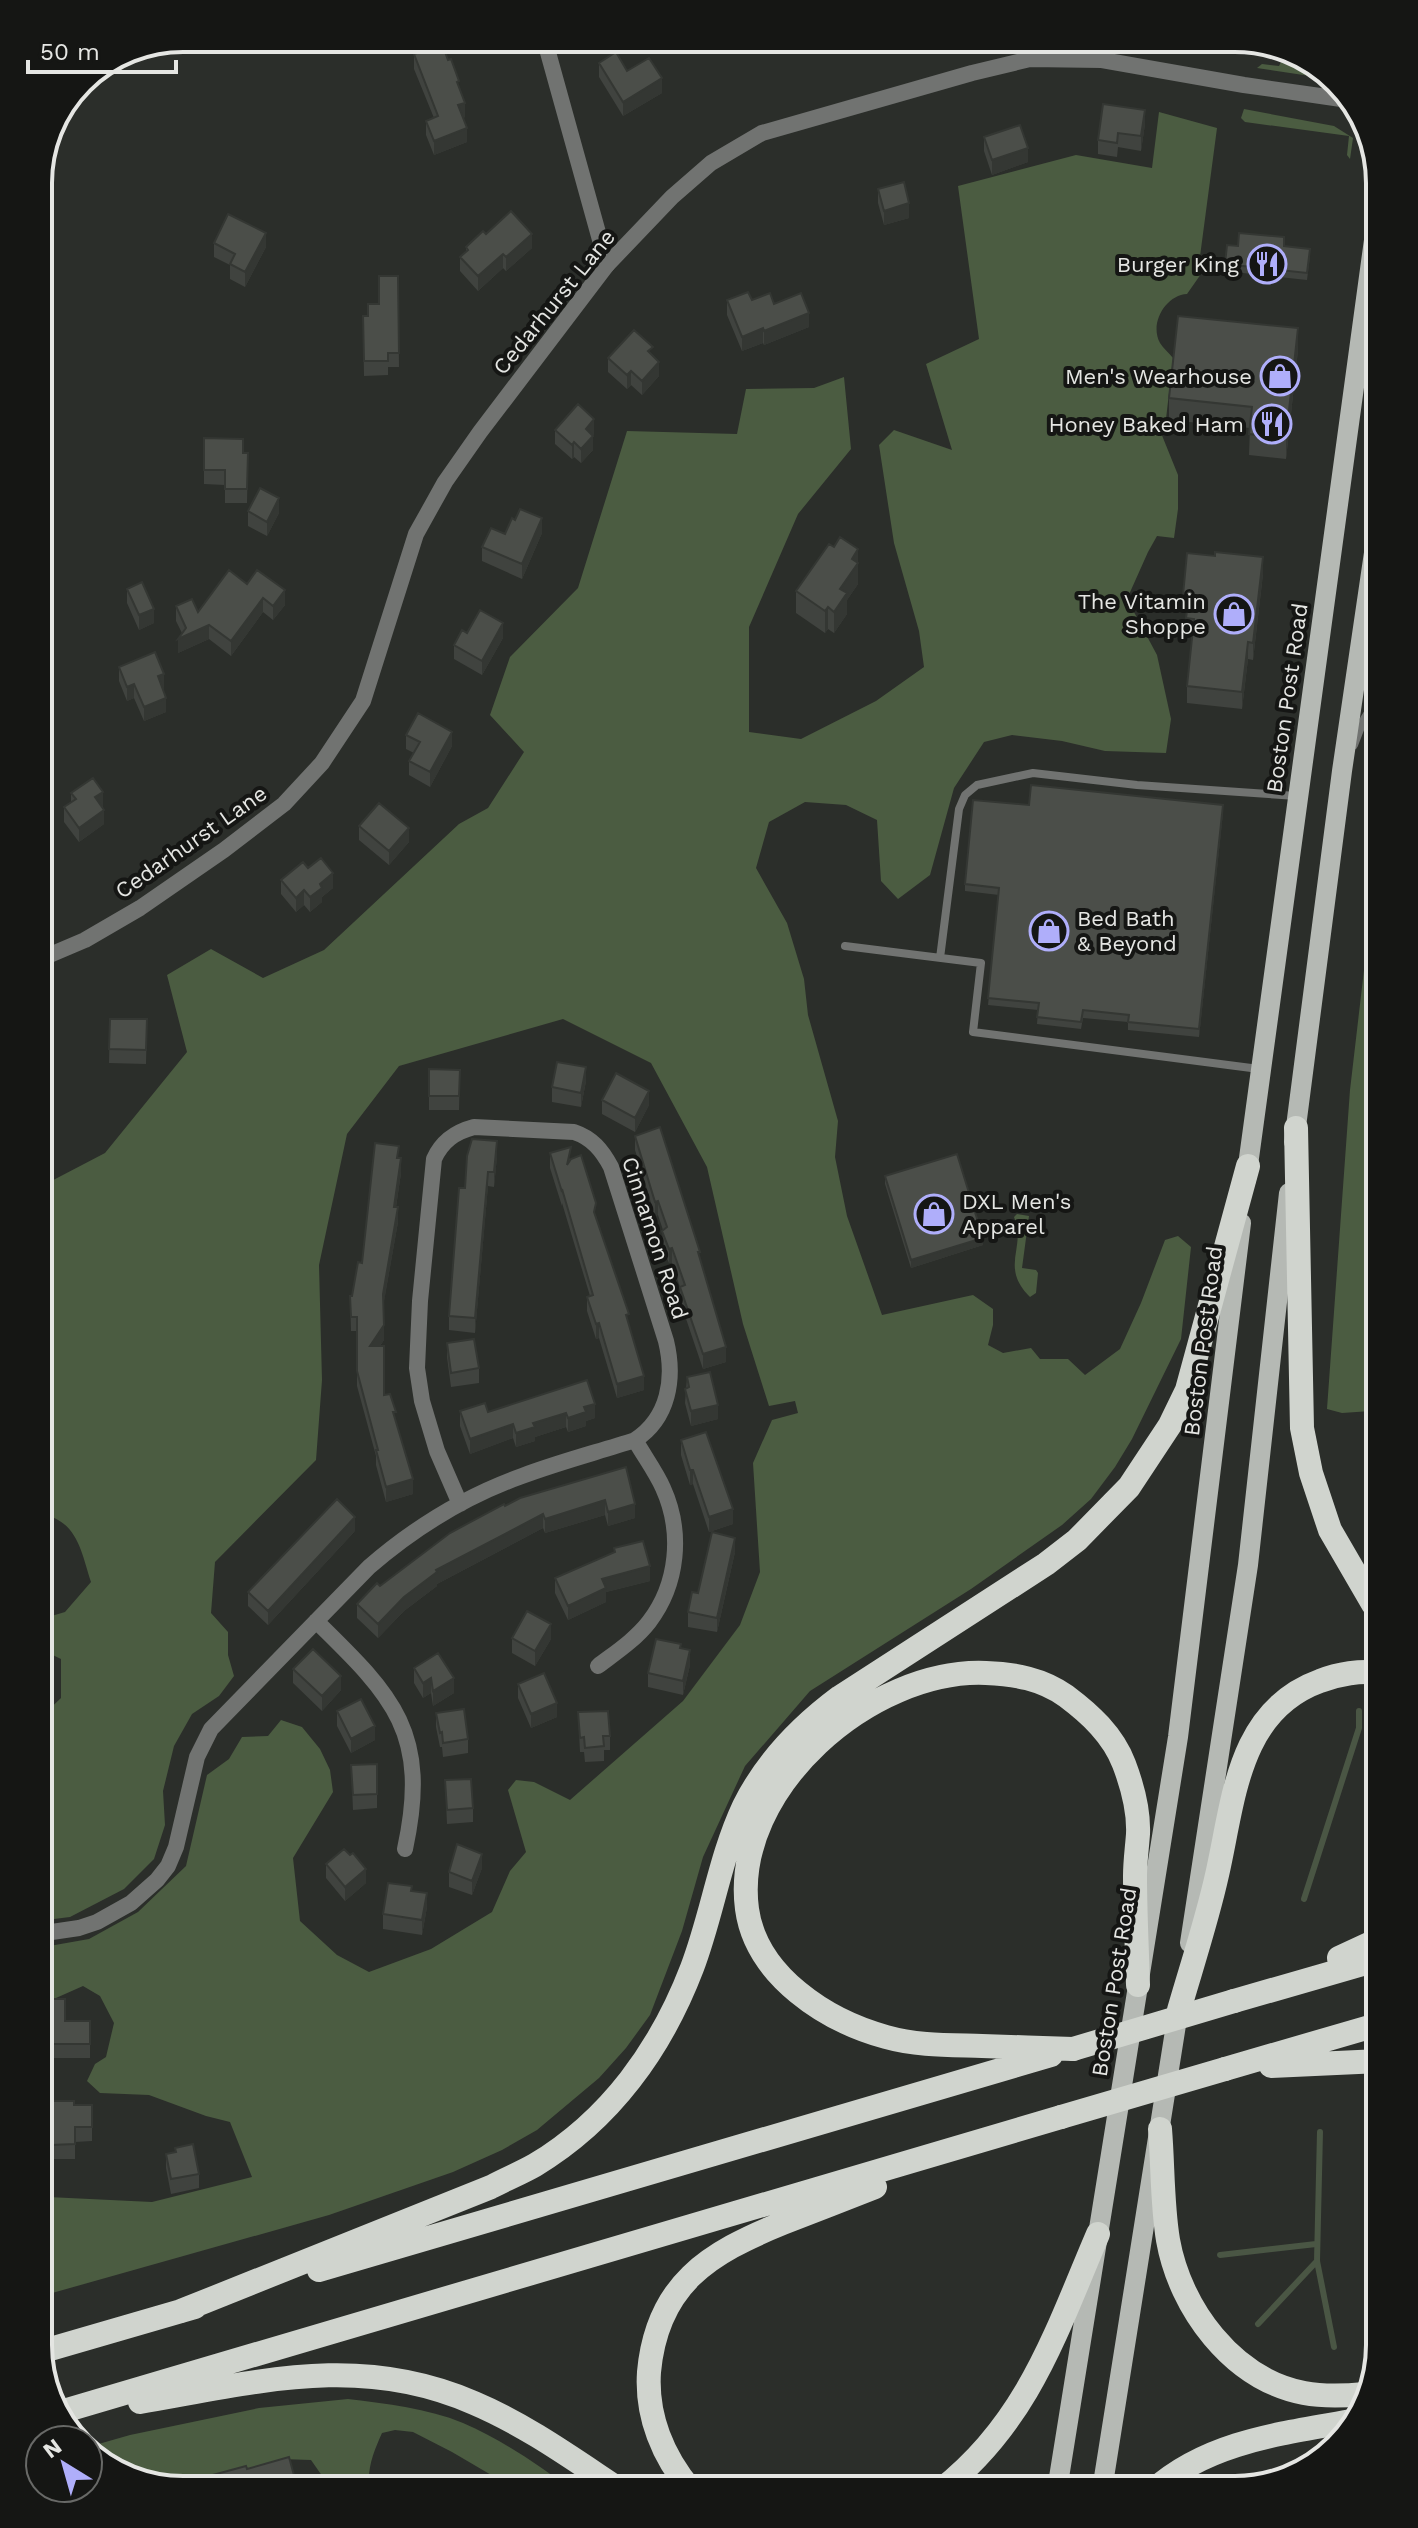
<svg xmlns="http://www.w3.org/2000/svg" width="1418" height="2528" font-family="'Work Sans',sans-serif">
<rect width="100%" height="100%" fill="#2b2e2a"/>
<path fill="#4b5c41" d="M1281,62L1319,67L1330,79L1257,68L1262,64L1279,66Z
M1244,109L1334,126L1353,138L1350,159L1347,155L1349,136L1245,122L1241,118Z
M1159,112L1217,128L1199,264L1201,274L1187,294C1166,295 1149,323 1160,343C1163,348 1169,353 1173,358L1166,419L1159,428L1178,475V509L1174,538L1157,536L1148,552L1127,599L1157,655L1171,719L1166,753L1105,751L1062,741L1012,735L984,742L954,788L930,875L898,899L881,881L877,820L846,805L805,802L769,822L756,868L787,923L804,979L808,1015L838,1121L835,1157L847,1216L882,1315L973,1295L993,1309V1325L988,1345L1003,1353L1031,1348L1040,1359H1068L1085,1375L1120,1349L1141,1303L1165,1240L1178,1236L1191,1247L1181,1339L1132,1439L1115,1467L1091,1499L1062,1525L971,1589L810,1691L745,1766L703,1857L682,1931L650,2015L626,2048L599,2078L537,2130L502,2150L453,2172L329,2215L38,2297V2198L48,2197L152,2202L252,2177L230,2122L206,2116L149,2095L100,2093L87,2081L95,2064L106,2057L114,2023L100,1996L83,1986L38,2006V1948L89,1939L138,1912L186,1866L207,1775L229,1759L242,1737L268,1736L281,1720L302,1727L320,1749L330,1770L333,1792L293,1858L300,1921L337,1955L369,1972L431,1949L492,1912L510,1871L526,1852L508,1790L516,1780L534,1782L570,1800L683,1701L740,1625L760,1572L753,1463L772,1420L798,1413L795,1401L769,1406L743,1324L707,1167L651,1063L563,1019L399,1066L347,1134L319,1265L322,1380L316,1460L215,1562L211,1613L228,1632V1655L234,1676L219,1696L192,1714L174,1746L163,1791L165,1825L154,1859L124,1889L70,1917L38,1921V1850L41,1848L51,1815L46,1774L38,1765V1720L61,1698V1659L38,1648V1620L65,1612L91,1582C81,1551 77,1518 38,1514V1188L105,1153L187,1052L167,975L211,949L263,978L324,950L459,824L488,808L524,752L490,715L510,657L578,588L627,431L737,434L746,389L814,388L844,377L851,449L798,514L749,627V732L801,739L876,701L924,667L919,631L894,543L879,445L894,430L952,450L926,364L979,339L958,186L1076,155L1152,168Z
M1380,833V985L1372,1022L1367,1096L1374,1151L1376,1187L1365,1317V1375L1371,1411L1342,1413L1327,1409L1350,1090Z
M1017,1214L1029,1216L1022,1268L1036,1270L1038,1273L1036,1293L1030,1297C999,1266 1027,1248 1014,1217Z
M348,2399C387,2404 427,2408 463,2423C503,2440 538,2465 573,2490H517L452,2452L413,2432L395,2430L382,2433C374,2451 366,2470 370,2490H332L311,2460L281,2459L251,2477L204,2490H174L102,2465L88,2449V2447L130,2435L259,2408Z"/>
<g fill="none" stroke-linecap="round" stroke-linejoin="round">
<path stroke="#4a5644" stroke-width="6" d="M1304,1899L1359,1728V1711
M1320,2132L1317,2261L1334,2347
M1220,2255L1316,2244
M1258,2324L1317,2261"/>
<path stroke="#717371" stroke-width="8" d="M1354,745L1364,719L1380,694
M845,946L981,963L973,1032L1259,1069
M940,958L959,809L965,795L977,785L1033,773L1137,785L1297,796"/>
<path stroke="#717371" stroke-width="16" d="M544,38L607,265
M316,1621C394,1697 430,1733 405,1849
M598,1666C615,1653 635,1640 649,1622C678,1584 683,1532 663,1488C656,1472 644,1456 635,1440
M38,1934L79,1928L97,1922L131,1903L157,1880L168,1866L176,1847L197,1757L211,1729L369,1567C414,1528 466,1496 522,1476C559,1462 598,1452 635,1440C669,1418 675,1378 666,1341L611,1167C602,1150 592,1138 574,1132L474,1127C455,1132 442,1141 434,1159L420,1301L417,1368L422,1401L437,1451L460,1504"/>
<path stroke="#717371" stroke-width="16" d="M38,960L85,940L140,908L224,850L284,804L322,763L363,701L416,534L445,482L480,432L607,265L672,197L711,163L762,133L972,73L1030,59L1102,60L1244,85L1348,100"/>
<path stroke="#b5b9b4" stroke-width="20" d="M1294,1142L1342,771L1380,512
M1246,1180L1380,196
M1190,1943L1248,1565L1289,1193
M1057,2490L1178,1737L1241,1223
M1102,2490L1179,2006"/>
<path stroke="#d0d4ce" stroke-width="24" d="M1296,1128L1302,1428L1311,1473L1330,1530L1373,1604L1380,1611
M1339,1958L1380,1939
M1234,2001L1380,1959
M1179,2010C1192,1965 1207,1920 1217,1875C1234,1801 1237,1711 1320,1681C1338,1674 1361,1670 1380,1673
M1073,2049C1043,2048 1012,2047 982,2046C950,2045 918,2046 886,2037C827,2021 756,1976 747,1909C731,1788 872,1668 986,1673C1015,1674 1042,1679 1066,1696C1090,1714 1113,1735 1124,1764C1132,1785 1139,1811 1138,1834C1137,1848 1135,1862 1135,1876C1135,1913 1137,1949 1138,1985
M1271,2066L1380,2061
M1225,2069L1380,2024
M1160,2129C1163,2165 1162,2204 1168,2240C1180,2308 1232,2379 1304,2393C1325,2397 1344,2396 1365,2394
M319,2270L1051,2055
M181,2311L491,2187C506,2179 521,2173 535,2165C610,2120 661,2049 692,1968C712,1916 720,1857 744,1806C766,1762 801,1726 840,1697L1046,1564L1077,1540L1129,1487L1170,1425L1187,1390L1248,1166
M40,2352L195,2307
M140,2402C257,2382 360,2353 474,2403C526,2425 573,2459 620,2490
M57,2413L1061,2117
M691,2490C663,2457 646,2416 649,2372C657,2284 709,2253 783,2223C814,2211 844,2199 875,2187
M941,2490C1028,2422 1056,2332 1098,2234
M1154,2490C1210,2440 1287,2433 1357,2420"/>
<path stroke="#d0d4ce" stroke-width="24" d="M1073,2049L1234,2001
M1061,2117L1225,2069"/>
</g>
<path fill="#40433f" d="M769,38H797V52H769Z
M1281,51L1316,63L1319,67L1281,62Z
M414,54L459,88L465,117L463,118L467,142L434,155L426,135V121L434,118L414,69Z
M599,63L627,71L662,93L623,116L599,77Z
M1145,124L1141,151L1118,147L1117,157L1098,154V140Z
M984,137L1028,162L992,175L984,151Z
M878,189L909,218L884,225L878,203Z
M486,234L532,248L506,271L503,268L478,291L460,271V257L466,252V247Z
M214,243L266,247L245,287L230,279V265L214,257Z
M1238,246H1284L1310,256L1307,280L1225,271V264Z
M398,276L399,367H388V375L364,376L363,316H368L379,304Z
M727,300H752L774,304L809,327L764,345L763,343L742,351L727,315Z
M1298,350L1286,459L1249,455L1250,428L1169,420V398Z
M653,355L659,376L642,395L631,385L627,389L608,372V358Z
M555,430L594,434L593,435V450L581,463L574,457L572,459L555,444Z
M204,438L243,453H248L247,503H225V485L204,484Z
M248,511L279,513L267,536L248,526Z
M542,533L522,579L482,561V547L505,534Z
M834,547L858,549V584L847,600V614L834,633L828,629L825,633L796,613V591Z
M1263,574L1253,660L1248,659L1242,709L1187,703V686L1192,636L1186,635L1187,612H1183V595Z
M247,584L285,605L273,620L263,612L231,656L209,639L178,653L182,633L176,621V606L198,612Z
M127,589L154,623L139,630L127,603Z
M467,633L503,638L482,675L454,659V645Z
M119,667L164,688L163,689L166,712L144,721L134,698L127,701L119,681Z
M406,735L452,746L430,787L409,775V761L414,753L406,749Z
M71,793L103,806L104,824L79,842L64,822V807L71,802Z
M1029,805L1223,812L1199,1037L1128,1030V1022L1083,1018L1081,1029L1037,1024L1038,1010L988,1005L999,895L965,891V884Z
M359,826L409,842L389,865L359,840Z
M308,868L333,888L322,897V902L310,912L304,905L296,912L281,894V880Z
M110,1019H147L146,1064L109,1063Z
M429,1069L460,1070L459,1110H429Z
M586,1081L581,1107L552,1102V1087Z
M602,1100L649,1105L635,1132L602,1114Z
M635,1136L700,1259L726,1362L703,1369L680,1301V1287L672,1263H669L662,1245L663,1230L658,1215L655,1216L635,1150Z
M550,1153L571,1159L596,1216L629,1327L644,1390L617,1398L599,1338L596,1339L587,1311V1297L590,1296L562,1203V1206L550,1168Z
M497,1156L494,1187L488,1186L475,1333L449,1330V1316L465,1188Z
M399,1158L401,1173L396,1207L398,1222L383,1306L384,1340L380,1346L384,1395L396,1423L413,1494L386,1502L376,1465V1456L357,1386V1331H351L350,1296H352L362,1263Z
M885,1176L983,1245L911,1268L885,1184Z
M447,1343L479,1368V1383L451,1387L447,1357Z
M687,1377L718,1419L691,1426L685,1403Z
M587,1380L595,1418L586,1421V1426L568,1432L566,1427L535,1437V1441L516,1447L513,1438L470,1454L460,1426V1411L488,1412Z
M681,1440L733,1524L709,1532L693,1484L690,1485L681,1455Z
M626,1467L635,1518L608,1526L605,1515L545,1533L543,1528L437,1584V1586L404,1611L378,1638L357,1618V1604L380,1586L505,1506Z
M355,1531L268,1625L248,1606V1592Z
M614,1548L650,1581L606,1592V1602L568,1620L555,1593V1578L614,1552Z
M735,1552L717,1632L688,1627V1612L698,1593Z
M512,1638L551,1639L535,1666L512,1653Z
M681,1648L690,1665L683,1695L648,1687V1673Z
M414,1668L454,1693L433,1706L431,1693L423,1698L414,1683Z
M293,1669L341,1690L322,1711L293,1683Z
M518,1684L557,1717L531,1728L518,1698Z
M337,1711L375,1740L351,1753L337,1726Z
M578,1712L610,1736V1750H604V1761L585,1762L584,1752H580Z
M436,1713L468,1739V1753L443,1757L442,1747H440L436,1727Z
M377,1764V1808L353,1810L351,1765Z
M445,1780L473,1808V1822L447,1824Z
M326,1864L366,1883L345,1901L326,1878Z
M482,1868L472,1895L449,1887V1872Z
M412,1891L427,1907L422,1935L383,1929V1914Z
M40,1999L65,2021H90V2058H39Z
M45,2101L74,2105L92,2127V2141L75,2142V2159H51L50,2139H45Z
M175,2148L199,2174V2188L171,2194L166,2168V2154L175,2152Z"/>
<path fill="#343733" d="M662,78V93L623,116V102Z
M465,103V117L458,120V105Z
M1145,110V124L1141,151V136Z
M467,128V142L434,155V141Z
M1028,148V162L992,175V160Z
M909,203V218L884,225V211Z
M266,233V247L245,287V272Z
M532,234V248L506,271V257Z
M503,254V268L478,291V276Z
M809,313V327L764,345V331Z
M763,328V343L742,351V337Z
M1298,328V350L1286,459V438Z
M659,362V376L642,395V381Z
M631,371V385L627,389V375Z
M594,419V434L586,443V429Z
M593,436V450L581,463V449Z
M574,442V457L572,459V445Z
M279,498V513L267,536V522Z
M542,518V533L522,579V564Z
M858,549V584L847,600V614L834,633V612L840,589L852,559Z
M1263,557V574L1253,660V643Z
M285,590V605L273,620V606Z
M263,598V612L231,656V641Z
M828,607V629L825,633V611Z
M154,609V623L139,630V615Z
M503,623V638L482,675V661Z
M209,625V639L178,653V639Z
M1248,642V659L1242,709V692Z
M164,674V688L158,691V676Z
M134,684V698L127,701V687Z
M166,698V712L144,721V707Z
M452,732V746L430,787V772Z
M103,792V806L95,812V797Z
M1223,805V812L1199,1037V1029Z
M104,810V824L79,842V828Z
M409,828V842L389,865V851Z
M333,873V888L322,897V902L310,912V897L320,884Z
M46,879V893L38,896V881Z
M304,890V905L296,912V898Z
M586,1067V1081L581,1107V1093Z
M649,1091V1105L635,1132V1118Z
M497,1141V1156L494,1187V1172Z
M401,1158V1173L394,1221V1207Z
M488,1172V1186L475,1333V1318Z
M658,1201V1215L655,1216V1202Z
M398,1207V1222L383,1308V1294Z
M983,1238V1245L911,1268V1260Z
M672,1248V1263H669V1249Z
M599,1323V1338L596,1339V1324Z
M384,1325V1340L370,1360V1346Z
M726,1347V1362L703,1369V1354Z
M644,1376V1390L617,1398V1384Z
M595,1404V1418L586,1421V1426L568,1432V1418L584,1407Z
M718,1405V1419L691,1426V1411Z
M566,1413V1427L535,1437V1441L516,1447V1433L533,1423Z
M513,1424V1438L470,1454V1439Z
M690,1470H693V1484L690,1485Z
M413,1479V1494L386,1502V1487Z
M605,1500V1515L545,1533V1519Z
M635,1504V1518L608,1526V1512Z
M733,1509V1524L709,1532V1517Z
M543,1514V1528L437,1584V1586L404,1611L378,1638V1624L404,1597L436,1570Z
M355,1517V1531L268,1625V1611Z
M735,1538V1552L717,1632V1618Z
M650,1566V1581L606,1592V1602L568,1620V1606L602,1579Z
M551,1624V1639L535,1666V1651Z
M690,1650V1665L683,1695V1681Z
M341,1676V1690L322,1711V1696Z
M431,1678V1693L423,1698V1683Z
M454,1678V1693L433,1706V1691Z
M557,1703V1717L531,1728V1714Z
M375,1726V1740L351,1753V1739Z
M482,1854V1868L472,1895V1881Z
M366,1869V1883L345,1901V1887Z
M427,1893V1907L422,1935V1920Z"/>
<path fill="#4b4e49" stroke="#343733" stroke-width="2" d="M442,44L448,60L451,59L459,81L457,82L465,103L458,105L467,128L434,141L426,121L438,116L414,54Z
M616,52L627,71L649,58L662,78L623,102L599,63Z
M1103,104L1145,110L1141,136L1118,133L1117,143L1098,140Z
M1020,125L1028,148L992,160L984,137Z
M904,182L909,203L884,211L878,189Z
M511,211L532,234L506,257L503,254L478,276L460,257L468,250L466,247L483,231L486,234Z
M228,214L266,233L245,272L230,264L235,254L214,243Z
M1239,233L1284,237V246L1310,249L1307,273L1225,264L1227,245L1238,246Z
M379,276H398L399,353H388V361H364L363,316H368V304H379Z
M748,292L752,300L770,293L774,304L801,293L809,313L764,331L763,328L742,337L727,300Z
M1178,316L1298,328L1286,438L1249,434L1252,407L1169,398Z
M634,330L653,347L648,351L659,362L642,381L631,371L627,375L608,358Z
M578,404L594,419L586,429L593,436L581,449L574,442L572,445L555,430Z
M204,438L243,439V453H248L247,489H225V470H204Z
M260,488L279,498L267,522L248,511Z
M520,509L542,518L522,564L482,547L491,528L505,534L512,518L515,520Z
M840,537L858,549L852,559L858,563L840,589L847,593L834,612L828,607L825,611L796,591L829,544L834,547Z
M1215,552L1263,557L1253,643L1248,642L1242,692L1187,686L1194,619L1186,618L1189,595H1183L1187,553L1215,556Z
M229,570L247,584L257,570L285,590L273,606L263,598L231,641L209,625L178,639L186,628L176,606L192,599L198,612Z
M142,582L154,609L139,615L127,589Z
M480,610L503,623L482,661L454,645L462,630L467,633Z
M155,652L164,674L158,676L166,698L144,707L134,684L127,687L119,667Z
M418,713L452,732L430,772L409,761L420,742L406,735Z
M93,778L103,792L95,797L104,810L79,828L64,807L76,799L71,793Z
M1031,785L1223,805L1199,1029L1128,1022L1129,1015L1083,1010L1081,1022L1037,1017L1039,1003L988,998L999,888L965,884L973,800L1029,805Z
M379,803L409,828L389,851L359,826Z
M38,854L46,879L38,881Z
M321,858L333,873L320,884L322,888L310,897L304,890L296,898L281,880L303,862L308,868Z
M110,1019H147L146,1050L109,1049Z
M557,1062L586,1067L581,1093L552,1087Z
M429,1069L460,1070L459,1096H429Z
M616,1073L649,1091L635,1118L602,1100Z
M660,1127L700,1252H698L726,1347L703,1354L680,1287L685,1285L672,1248L669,1249L662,1231L667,1227L658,1201L655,1202L635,1136Z
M472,1139L497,1141L494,1172H488L475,1318L449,1316L459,1188H465L467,1156Z
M375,1143L399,1146L397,1158H401L394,1207H398L383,1294L384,1325L370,1346H384V1395L390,1394L396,1412H393L413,1479L386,1487L376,1450H378L357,1371V1317H351L350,1296H352L358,1262L362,1263Z
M571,1147L567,1165L571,1159L581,1155L596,1203L594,1212L629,1314L626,1315L644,1376L617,1384L599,1323L596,1324L587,1297L593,1295L562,1189V1192L550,1153Z
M957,1154L983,1238L911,1260L885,1176Z
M474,1339L479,1368L451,1373L447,1343Z
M710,1372L718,1405L691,1411L685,1389L689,1387L687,1377Z
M587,1380L595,1404L584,1407L586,1412L568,1418L566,1413L533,1423L535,1427L516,1433L513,1424L470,1439L460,1411L485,1403L488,1412Z
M706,1432L733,1509L709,1517L693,1470H690L681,1440Z
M626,1467L635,1504L608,1512L605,1500L545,1519L543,1514L436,1570L437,1572L404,1597L378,1624L357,1604L377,1583L380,1586L450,1533L504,1504L505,1506L520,1498Z
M337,1499L355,1517L268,1611L248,1592Z
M712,1532L735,1538L717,1618L688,1612L692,1592L698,1593Z
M643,1541L650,1566L602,1579L606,1588L568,1606L555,1578L615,1552L614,1548Z
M527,1611L551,1624L535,1651L512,1638Z
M656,1639L681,1644L680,1648L690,1650L683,1681L648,1673Z
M313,1649L341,1676L322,1696L293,1669Z
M438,1653L454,1678L433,1691L431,1678L423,1683L414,1668Z
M544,1673L557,1703L531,1714L518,1684Z
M361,1699L375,1726L351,1739L337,1711Z
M464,1709L468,1739L443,1743L442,1732L440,1733L436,1713Z
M608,1711L610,1736H603L604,1746L585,1748L584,1737L580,1738L578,1712Z
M377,1764V1794L353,1795L351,1765Z
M471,1779L473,1808L447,1810L445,1780Z
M457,1844L482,1854L472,1881L449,1872Z
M344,1849L350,1855L353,1853L366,1869L345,1887L326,1864Z
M388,1883L412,1886L411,1891L427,1893L422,1920L383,1914Z
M40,1999H65V2021H90V2044H39Z
M45,2101H74V2105H92V2127H75V2144L51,2145L50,2124L45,2125Z
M193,2144L199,2174L171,2179L166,2154L176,2152L175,2148Z
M289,2457L298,2490H181L210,2481L209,2476L246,2466L247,2469Z"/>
<defs>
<symbol id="restaurant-ring" viewBox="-11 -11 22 22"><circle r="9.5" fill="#151614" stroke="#afaefa" stroke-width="1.5"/><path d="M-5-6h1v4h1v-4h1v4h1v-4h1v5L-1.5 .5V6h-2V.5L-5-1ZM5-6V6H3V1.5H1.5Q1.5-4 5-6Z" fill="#afaefa"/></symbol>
<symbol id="shop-ring" viewBox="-11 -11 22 22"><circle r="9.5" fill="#151614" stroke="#afaefa" stroke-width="1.5"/><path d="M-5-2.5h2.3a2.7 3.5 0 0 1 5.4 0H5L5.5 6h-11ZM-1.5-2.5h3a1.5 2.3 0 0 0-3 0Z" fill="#afaefa"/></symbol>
</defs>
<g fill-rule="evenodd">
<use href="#restaurant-ring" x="1245" y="242" width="44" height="44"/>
<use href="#shop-ring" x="1258" y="354" width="44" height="44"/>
<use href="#restaurant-ring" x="1250" y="402" width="44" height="44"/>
<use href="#shop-ring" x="1212" y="592" width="44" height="44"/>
<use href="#shop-ring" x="1027" y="909" width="44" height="44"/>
<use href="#shop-ring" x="912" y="1192" width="44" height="44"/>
</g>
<g text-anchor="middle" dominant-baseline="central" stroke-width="8" stroke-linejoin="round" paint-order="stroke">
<g font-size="22" fill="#e5e6e3" stroke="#151614" text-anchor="end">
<text x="1239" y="264">Burger King</text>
<text x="1252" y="376">Men's Wearhouse</text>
<text x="1244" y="424">Honey Baked Ham</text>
<text x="1206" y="601">The Vitamin<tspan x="1206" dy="25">Shoppe</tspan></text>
<text x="1077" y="918" text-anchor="start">Bed Bath<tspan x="1077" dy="25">&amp; Beyond</tspan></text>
<text x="962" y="1201" text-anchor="start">DXL Men's<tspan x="962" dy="25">Apparel</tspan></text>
</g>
<g font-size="22" fill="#e5e6e3" stroke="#151614">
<text transform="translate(554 302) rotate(-51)">Cedarhurst Lane</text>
<text transform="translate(1287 698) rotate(-82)">Boston Post Road</text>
<text transform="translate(191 842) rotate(-35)">Cedarhurst Lane</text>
<text transform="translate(655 1238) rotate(72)">Cinnamon Road</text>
<text transform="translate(1203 1341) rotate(-83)">Boston Post Road</text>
<text transform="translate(1114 1982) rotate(-81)">Boston Post Road</text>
</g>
</g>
<path d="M0 0H1418V2528H0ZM183 52H1235A131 131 0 0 1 1366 183V2345A131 131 0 0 1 1235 2476H183A131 131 0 0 1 52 2345V183A131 131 0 0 1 183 52Z" fill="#151614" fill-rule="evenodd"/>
<path fill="none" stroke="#e5e6e3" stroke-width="4" d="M183 52H1235A131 131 0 0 1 1366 183V2345A131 131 0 0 1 1235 2476H183A131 131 0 0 1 52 2345V183A131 131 0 0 1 183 52Z"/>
<g transform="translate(64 2464) rotate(323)"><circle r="38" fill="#151614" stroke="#686967" stroke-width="2"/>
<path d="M0-6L14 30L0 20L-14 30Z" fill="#afaefa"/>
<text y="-12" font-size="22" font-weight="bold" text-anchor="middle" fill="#e5e6e3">N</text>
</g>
<path d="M28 60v12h148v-12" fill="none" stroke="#e5e6e3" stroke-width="4"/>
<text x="40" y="60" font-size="24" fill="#e5e6e3" stroke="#151614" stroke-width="6" paint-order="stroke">50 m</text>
</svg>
